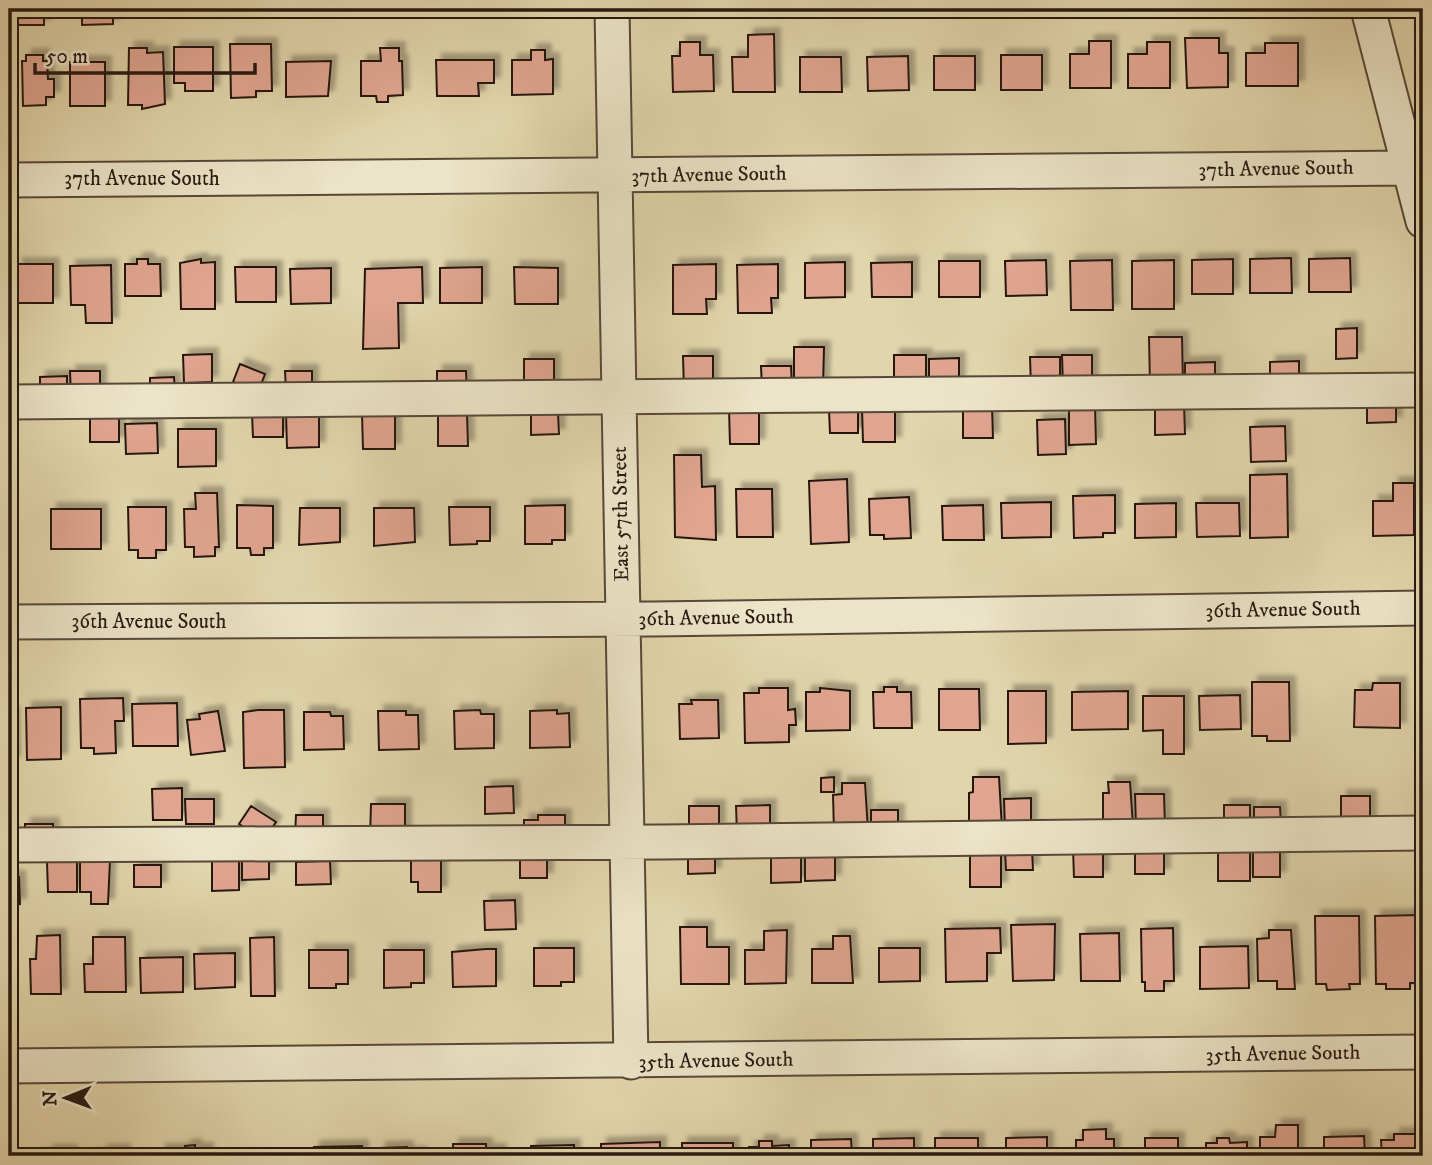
<svg xmlns="http://www.w3.org/2000/svg" width="1432" height="1165" font-family="'IM FELL DW Pica',serif">
<defs>
<filter id="shadow"><feDropShadow dx="6" dy="-6" stdDeviation="2" flood-color="#0004"/></filter>
</defs>
<rect width="100%" height="100%" fill="#e2d5ab"/>
<filter id="stains"><feTurbulence type="fractalNoise" baseFrequency=".00286" numOctaves="4"/><feColorMatrix values="0 0 0 0 .2 0 0 0 0 .09 0 0 0 0 .02 0 0 0 .5 -.17"/></filter>
<radialGradient id="worn" r=".72"><stop offset=".6" stop-color="#630" stop-opacity="0"/><stop offset="1" stop-color="#630" stop-opacity=".3"/></radialGradient>
<path fill="#e0a590" stroke="#271911" stroke-width="2" filter="url(#shadow)" d="M16,9H44V25H16Z
M82,9H113V24L82,25Z
M774,34L775,92H733L732,57H748V35Z
M1185,38H1219V53H1228V87L1187,88Z
M1089,41H1111V88H1070V54H1089Z
M680,42H700V55H713L714,91L673,92L672,56H680Z
M1147,42H1170V88H1128V54H1147Z
M1265,43H1298V86H1246V53H1265Z
M230,44H271L272,91H256V97L231,98Z
M174,47H213V91H185V83H174Z
M129,48H147V53L163,52L165,104L142,109V105H128Z
M380,48H399V61H402L403,95L388,96V102H377L376,96H361V61H381Z
M531,50H545V60L553,59V94L512,95V60H531Z
M26,55H43V61H47L48,79H54V97H46V105L23,106L22,61H26Z
M1001,55H1042V90H1001Z
M908,56L909,90L868,91L867,57Z
M934,56H975V90H934Z
M800,57H841L842,92H800Z
M436,60H494V83H478L479,96H437Z
M331,61L328,96L286,97V62Z
M70,62H105V106H70Z
M1291,258L1292,293H1250V259Z
M1350,258L1351,292H1309V259Z
M137,259H148V264H160L161,296H125V264H137Z
M201,259V263L215,262V309H181L180,263Z
M1233,259V294H1192V260Z
M1046,260L1047,295L1006,296L1005,261Z
M1112,260L1113,310H1071L1070,261Z
M1174,260V309H1132V261Z
M939,261H980V297H939Z
M845,262V297L805,298V263Z
M912,262V297H872L871,263Z
M17,264H53V303H17Z
M716,264V299H706L707,314H673V265Z
M778,264V298H771L772,313H738L737,265Z
M111,265L112,323H86L85,305H71L70,266Z
M235,267H276V302H236Z
M422,267L423,303H398L399,348L363,349L365,269Z
M482,267V303H440V268Z
M514,267L558,268V304H515Z
M331,268V303L291,304L290,269Z
M1357,328V358L1336,359V329Z
M1149,337H1182L1183,385H1150Z
M794,347H824L823,389H794Z
M212,354V382L184,383L183,355Z
M894,355H926V387H894Z
M1062,355H1092V386H1063Z
M683,356H713V389L684,390Z
M1030,357H1060V386L1031,387Z
M959,358V386H929V359Z
M524,359H554V392H524Z
M1299,361V384L1270,385V362Z
M1215,362V385H1185V363Z
M240,364L265,374L258,392L233,382Z
M761,366H791L792,389H762Z
M70,371H100V397H71Z
M285,371H312V391H286Z
M437,371H466L467,393H437Z
M67,376V397H40V377Z
M174,377L175,394L150,395V378Z
M1367,403H1396V422L1367,423Z
M1095,406L1096,444L1069,445V407Z
M1155,406H1184L1185,434L1155,435Z
M963,407H992L993,438H963Z
M729,409H759V444H730Z
M858,409V433H830L829,410Z
M862,409H895V442H863Z
M319,411V447L287,448L286,412Z
M283,413V437H253L252,414Z
M395,413V449H363L362,414Z
M438,413H467L468,446H438Z
M531,414H558L559,434L531,435Z
M90,417H119V442H90Z
M1065,419L1066,454L1038,455L1037,420Z
M157,423L158,453L126,454L125,424Z
M1285,426L1286,461L1251,462L1250,427Z
M178,429H216V466L178,467Z
M674,455H701L702,487L715,486L716,540L675,537Z
M1287,474L1288,537L1250,538V475Z
M847,479L849,542L811,544L809,481Z
M1393,483H1414V535L1373,536V501H1393Z
M736,489H772L773,537H737Z
M195,493H217L219,547H215V556L194,557V547H185L184,509H196Z
M1115,495V533H1103V537L1074,538L1073,496Z
M909,497L911,538L884,539V535H870L869,499Z
M1051,502V537L1002,538L1001,503Z
M1176,503V537L1135,538V504Z
M1196,503H1239L1240,536L1197,537Z
M237,505L273,506V548H264V555H251L250,548H237Z
M565,505V540H552V544H525V506Z
M983,505L984,540H943L942,506Z
M128,507H166V550H156V558H138V550H129Z
M449,507H490V541H477V544L450,545Z
M300,508H340V542L299,545Z
M374,508H414L415,542L374,546Z
M51,509H101V549H51Z
M1252,682H1289L1290,741H1267V736H1252Z
M1373,683H1400V728L1354,727L1355,690H1372Z
M884,687H897V692H911L912,728H874L873,692H884Z
M759,688H788V710L795,709L796,725H789V742L745,743L744,693H759Z
M820,688L850,691V730L806,731V692H820Z
M939,689H979L980,730H939Z
M1008,691H1046V743L1008,744Z
M1128,691V729L1072,730V692Z
M1240,695L1241,729L1200,730L1199,696Z
M1143,696H1184V754H1163V730L1143,731Z
M123,698L124,721H115L116,753L94,754V748H81L80,699Z
M691,700H718L719,738L680,739L679,704H692Z
M177,703L178,746H133L132,704Z
M61,707V759L27,760L26,708Z
M258,710H284L285,767L244,768L243,712Z
M480,710L481,714H494V748L455,749L454,711Z
M557,710V714L569,713L570,747L530,748V711Z
M218,711L225,751L191,755L187,720L200,719L199,714Z
M378,711H406V715H418L419,749L379,750Z
M304,712H330L331,716H343L344,749L304,750Z
M9,713H13L14,762H9Z
M834,777V792H821V778Z
M973,777H999L1002,829L969,830V793L973,792Z
M1108,782H1130L1133,826L1103,827V793H1109Z
M842,783H865L868,831L834,832L833,795L842,794Z
M513,786L514,813L485,814V787Z
M182,788V820H153L152,789Z
M1135,794H1164L1165,827H1136Z
M1341,796H1370V824L1341,825Z
M1031,798V829H1005L1004,799Z
M185,799H214V824H186Z
M371,804H405V839L370,838Z
M770,805V832L737,833L736,806Z
M1224,805H1250V826L1224,827Z
M251,806L276,822L264,840L239,824Z
M689,806H719V829H689Z
M1254,807H1280L1281,826H1254Z
M871,810H898V830H871Z
M296,815H323V835L295,836Z
M538,815H565V835H524V820H538Z
M25,824H53V842L25,841Z
M1218,846H1250V881H1218Z
M1253,847H1280V877H1253Z
M1103,848V877H1074L1073,849Z
M1135,848H1164V874H1135Z
M1001,849V887H970V850Z
M1032,849L1033,870H1006L1005,850Z
M835,850V880L805,881V851Z
M801,851V882L771,883V852Z
M688,853H715V873L688,874Z
M411,857H441V892H418V882H411Z
M520,858H547V878H520Z
M239,859V890L212,891V860Z
M269,859V879L242,880V860Z
M110,860L108,904H91V892H80V861Z
M77,861V892H48L47,862Z
M330,861L331,884L296,885V862Z
M134,865H161V887H134Z
M9,877H19L20,904L9,905Z
M515,900L516,929L485,930L484,901Z
M1419,915L1420,983H1410V989H1386V984H1376L1375,916Z
M1315,916H1359L1360,984H1349L1350,989L1327,990L1326,984H1316Z
M1055,924L1054,980L1013,981L1011,925Z
M680,927H707V947H729V984H681Z
M1000,928L1001,953H987V981L946,982L945,929Z
M1173,928L1174,981H1164V991H1145V982H1142L1141,929Z
M787,930L786,983L745,984V950H764V931Z
M1269,930H1291L1295,989H1277V981H1258L1257,939L1269,938Z
M1119,933L1120,981H1081L1080,934Z
M60,935L61,994H31L30,959H36L37,936Z
M833,936H850L853,983H812V949H833Z
M93,937H125L126,992H85L84,964H93Z
M274,937L275,996H251L250,938Z
M1248,946L1249,988L1200,989V947Z
M534,948H574V982H561V986H534Z
M879,948H920V981L879,982Z
M486,949H496V986L453,987L452,952Z
M309,950H348V984H336V988H309Z
M384,950H424V983H411V987L384,988Z
M235,953V987L195,989L194,954Z
M183,957V992L141,993L140,958Z
M1276,1125H1298V1156H1260V1137H1275Z
M1106,1129V1139H1114V1156H1076V1140H1083V1130Z
M1394,1134H1418V1139H1423V1156H1382L1381,1140H1394Z
M1364,1136L1365,1156H1324V1137Z
M1047,1137V1156H1006V1138Z
M914,1138V1156H873V1139Z
M935,1138H978V1156H935Z
M1145,1138H1178V1156H1145Z
M1217,1138H1229L1230,1143L1247,1142V1156H1206V1143H1217Z
M851,1139L852,1156H811V1140Z
M759,1141H772V1146L789,1145V1156H749V1147H759Z
M660,1142V1156H601V1144Z
M682,1143H733V1156H682Z
M453,1144H486V1150H500V1156H453Z
M195,1145V1149H207V1156H160V1150H185V1146Z
M574,1145V1156H531V1146Z
M362,1146V1156H314V1147Z
M407,1147V1153H421V1156H380V1148Z
M124,1150V1156H87L102,1154V1151Z
M47,1151H71V1156H33L47,1155Z"/>
<g fill="none" stroke-linecap="round" stroke-linejoin="round">
<defs>
<path id="minor" d="M612,9L631,1062
M1368,9L1423,221
M9,180L1410,168
M9,402L1423,390
M9,622L653,619L1423,608
M9,845L663,842L1423,833
M9,1066L1423,1052"/>
</defs>
<use href="#minor" stroke="#564838" stroke-width="37"/>
<use href="#minor" stroke="#ece4c8" stroke-width="33"/>
</g>
<g text-anchor="middle" dominant-baseline="central" stroke-width="7" stroke-linejoin="round" paint-order="stroke">
<g font-size="21" fill="#271911" stroke="#ece4c8">
<text transform="translate(1276 169) rotate(-1)">37th Avenue South</text>
<text transform="translate(709 175) rotate(-1)">37th Avenue South</text>
<text x="142" y="179">37th Avenue South</text>
<text transform="translate(621 514) rotate(-91)">East 57th Street</text>
<text transform="translate(1283 610) rotate(-1)">36th Avenue South</text>
<text transform="translate(716 618) rotate(-1)">36th Avenue South</text>
<text x="149" y="622">36th Avenue South</text>
<text transform="translate(1283 1054) rotate(-1)">35th Avenue South</text>
<text transform="translate(716 1061) rotate(-1)">35th Avenue South</text>
</g>
</g>
<rect width="1432" height="1165" fill="none" stroke="#e2d5ab" stroke-width="35"/>
<rect x="10" y="10" width="1411" height="1144" fill="none" stroke="#271911" stroke-width="3.5"/>
<rect x="18" y="18" width="1397" height="1130" fill="none" stroke="#271911" stroke-width="2"/>
<g transform="translate(66 1098) rotate(269)" stroke="#ece4c8" stroke-width="5" paint-order="stroke">
<path d="M0-5L12 26L0 18L-12 26Z" fill="#271911"/>
<text y="-10" font-size="19" font-weight="bold" text-anchor="middle" fill="#271911">N</text>
</g>
<path d="M35 63v10h220v-10" fill="none" stroke="#271911" stroke-width="3.5"/>
<text x="46" y="63" font-size="21" fill="#271911" stroke="#ece4c8" stroke-width="5" paint-order="stroke">50 m</text>
<rect width="100%" height="100%" filter="url(#stains)"/>
<rect width="100%" height="100%" fill="url(#worn)"/>
</svg>
